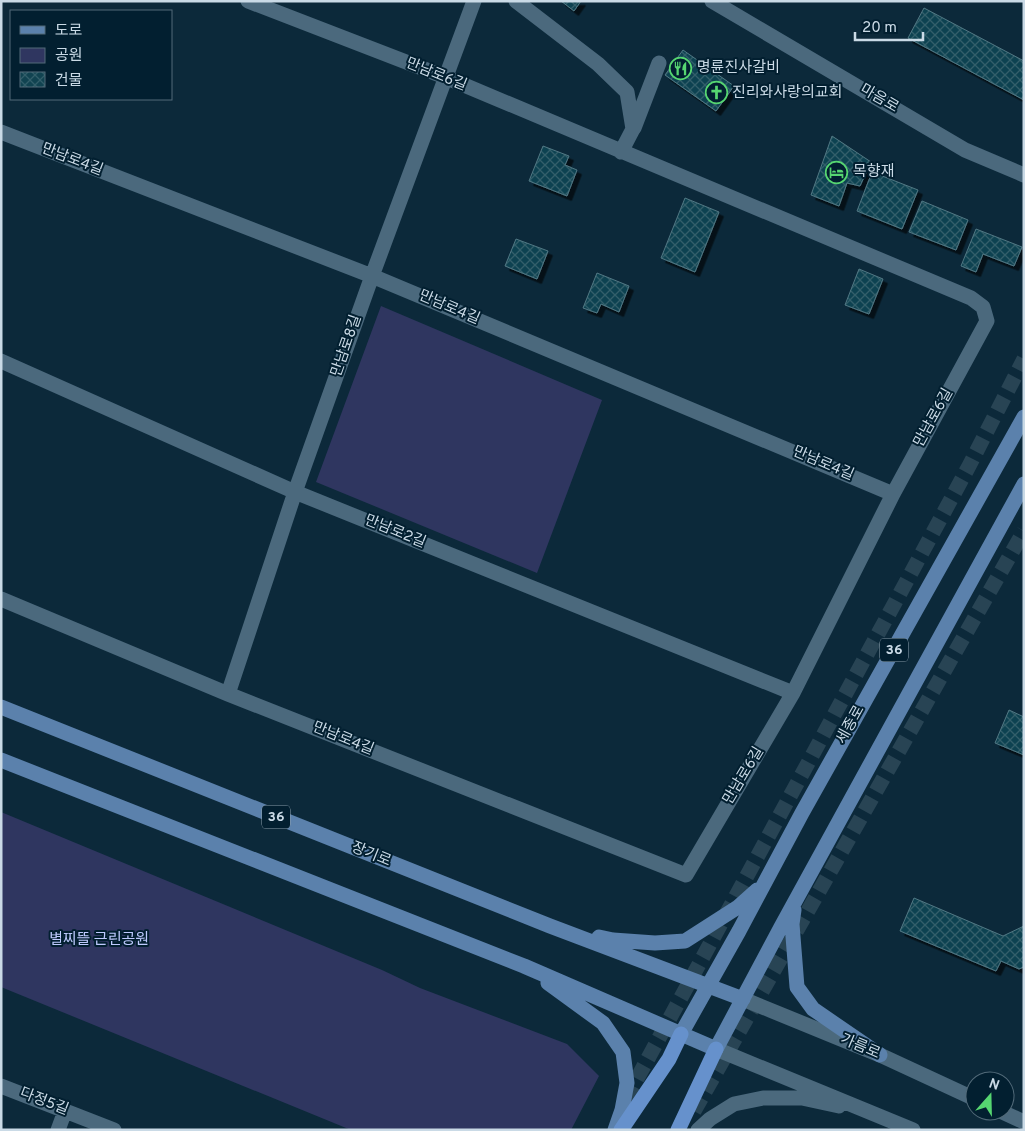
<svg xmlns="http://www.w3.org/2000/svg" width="1025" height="1131" font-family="Overpass,'Noto Sans KR',sans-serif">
<defs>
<pattern id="building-cross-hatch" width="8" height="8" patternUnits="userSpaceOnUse" patternTransform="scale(1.25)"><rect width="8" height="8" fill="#114351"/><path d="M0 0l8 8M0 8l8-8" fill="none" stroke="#325e6a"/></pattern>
<filter id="shadow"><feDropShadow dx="4.5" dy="4.5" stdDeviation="0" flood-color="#0009"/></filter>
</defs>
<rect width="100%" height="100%" fill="#0c293a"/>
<path fill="#2f3660" d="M381,306L602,400L537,573L316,482Z
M1,812L382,970L420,988L567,1044L599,1076L571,1130H351L1,987Z"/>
<path fill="url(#building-cross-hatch)" stroke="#517884" filter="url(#shadow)" d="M561,1H581L574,11Z
M924,8L1024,61V100L908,38Z
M683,50L734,86L716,111L665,75Z
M832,136L871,162L860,186L847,183L839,206L811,195Z
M543,146L569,156L565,165L577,170L567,196L529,181Z
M872,172L918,190L902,229L857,211Z
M685,198L719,212L695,272L661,258Z
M922,201L968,220L956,250L909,232Z
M976,229L1022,247L1014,266L983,254L976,272L961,266Z
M516,239L548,251L537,279L505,266Z
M859,269L883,279L869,314L845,305Z
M597,273L629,286L619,312L601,304L597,313L583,308Z
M1009,710L1024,717V755L995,743Z
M914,898L1003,936L1024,926V967L1019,969L1001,961L996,971L900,931Z"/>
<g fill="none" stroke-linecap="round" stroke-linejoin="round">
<path stroke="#284454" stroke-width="15" stroke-dasharray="15 8" stroke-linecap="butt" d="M626,1099L969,466L1024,359
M694,1111L1024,531"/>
<path stroke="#4b697d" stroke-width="15" d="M516,1L598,64L627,92L633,129L621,152
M712,1L965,150L1024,175
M634,128L659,63
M1,132L372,276L893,494
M1,361L295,492L793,693
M1,599L228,694L686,875L793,693L893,494L987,321L983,307L971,298L445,77L248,1
M228,694L295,492L372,276L474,1
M743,999L880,1055L975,1099
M716,1049L913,1130
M1,1086L114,1130
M1000,1111L1024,1122
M58,1130L65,1111
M698,1130L710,1119L734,1104L763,1098H802L839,1106"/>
<path stroke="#5b81ac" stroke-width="15" d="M1,707L550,926L743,999
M1,760L524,966L716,1049L781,927L1024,484
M794,910L792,924L797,987L813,1009L880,1055
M599,937L613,940L655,943L685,941L738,907L757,890
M548,983L603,1023L623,1052L627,1083L622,1110L615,1130
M681,1034L739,931L802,813L1024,417"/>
<path stroke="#6691cc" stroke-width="15" d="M621,1130L669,1059L681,1034
M678,1130L716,1049"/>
</g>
<defs>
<symbol id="restaurant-ring" viewBox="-11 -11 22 22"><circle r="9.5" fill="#021f30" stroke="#56d671" stroke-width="1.5"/><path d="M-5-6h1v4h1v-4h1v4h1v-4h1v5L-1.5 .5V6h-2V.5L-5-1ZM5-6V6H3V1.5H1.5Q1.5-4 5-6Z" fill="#56d671"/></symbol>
<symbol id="church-ring" viewBox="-11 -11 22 22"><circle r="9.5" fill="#021f30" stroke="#56d671" stroke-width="1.5"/><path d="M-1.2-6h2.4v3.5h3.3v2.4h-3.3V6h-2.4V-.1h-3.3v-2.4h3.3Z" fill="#56d671"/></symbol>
<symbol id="hotel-ring" viewBox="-11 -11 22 22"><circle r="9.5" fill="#021f30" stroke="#56d671" stroke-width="1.5"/><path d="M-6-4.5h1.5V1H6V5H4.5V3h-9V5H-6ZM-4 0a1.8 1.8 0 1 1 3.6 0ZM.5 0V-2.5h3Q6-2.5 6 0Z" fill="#56d671"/></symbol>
</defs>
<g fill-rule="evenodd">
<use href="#restaurant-ring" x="668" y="56" width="25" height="25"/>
<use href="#church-ring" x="704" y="80" width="25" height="25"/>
<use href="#hotel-ring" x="824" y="160" width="25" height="25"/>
</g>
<g text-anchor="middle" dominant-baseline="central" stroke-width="4" stroke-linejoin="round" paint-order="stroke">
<g fill="#021f30" stroke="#8ea2af" stroke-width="1">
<rect x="880" y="638.5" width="28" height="23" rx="4"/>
<rect x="262" y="805.5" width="28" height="23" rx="4"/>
</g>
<g font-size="14" font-weight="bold" fill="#cadae6">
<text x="894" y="650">36</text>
<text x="276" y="817">36</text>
</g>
<g font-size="15" fill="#cadae6" stroke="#021f30" text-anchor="start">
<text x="697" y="68">명륜진사갈비</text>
<text x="732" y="93">진리와사랑의교회</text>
<text x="853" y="172">목향재</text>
</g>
<g font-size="15" fill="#cadae6" stroke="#021f30">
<text transform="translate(436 75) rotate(22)">만남로6길</text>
<text transform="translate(879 99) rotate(30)">마음로</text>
<text transform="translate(72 160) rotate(21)">만남로4길</text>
<text transform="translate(449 308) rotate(23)">만남로4길</text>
<text transform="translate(347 346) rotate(-71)">만남로8길</text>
<text transform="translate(934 418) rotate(-61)">만남로6길</text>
<text transform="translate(823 464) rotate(23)">만남로4길</text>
<text transform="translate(395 532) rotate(22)">만남로2길</text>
<text transform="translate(851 725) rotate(-61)">세종로</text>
<text transform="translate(343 739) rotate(22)">만남로4길</text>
<text transform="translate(744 776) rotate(-59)">만남로6길</text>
<text transform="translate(371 855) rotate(22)">장기로</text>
<text transform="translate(860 1047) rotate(23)">가름로</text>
<text transform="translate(44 1102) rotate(21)">다정5길</text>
</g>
<g font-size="15" fill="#becafe" stroke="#021f30">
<text x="99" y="940">별찌뜰 근린공원</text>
</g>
</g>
<rect width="1025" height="1131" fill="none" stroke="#cadae6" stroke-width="5"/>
<rect x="10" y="10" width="162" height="90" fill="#021f30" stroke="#526a79"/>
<rect x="20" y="26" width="25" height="8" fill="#5b81ac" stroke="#526a79"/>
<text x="55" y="35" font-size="15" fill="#cadae6">도로</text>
<rect x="20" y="48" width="25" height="15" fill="#2f3660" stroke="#526a79"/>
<text x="55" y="60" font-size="15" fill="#cadae6">공원</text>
<rect x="20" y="72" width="25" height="15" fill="url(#building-cross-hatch)" stroke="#526a79"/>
<text x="55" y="85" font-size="15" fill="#cadae6">건물</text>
<g transform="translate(990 1096) rotate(20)"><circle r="24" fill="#021f30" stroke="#526a79"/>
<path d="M0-4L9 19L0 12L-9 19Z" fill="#56d671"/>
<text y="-8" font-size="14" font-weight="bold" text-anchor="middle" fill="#cadae6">N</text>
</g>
<path d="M855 32v8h68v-8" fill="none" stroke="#cadae6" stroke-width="2.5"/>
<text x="862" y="32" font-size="15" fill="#cadae6" stroke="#021f30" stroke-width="4" paint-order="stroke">20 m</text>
</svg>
